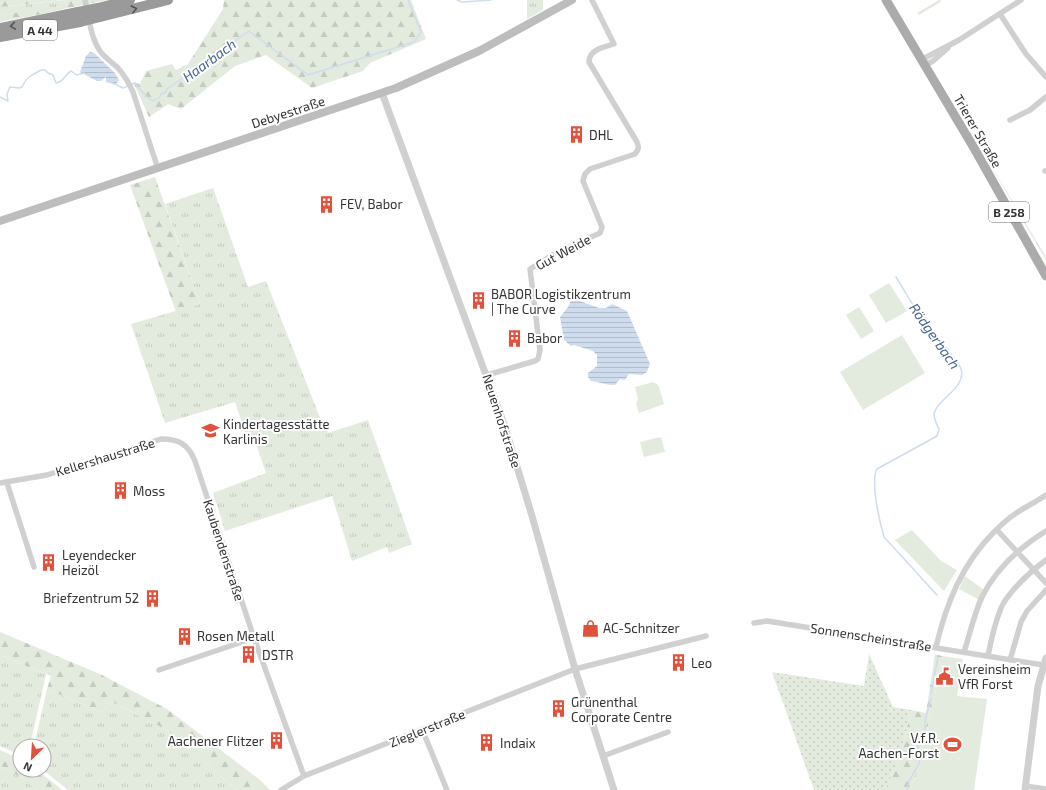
<svg xmlns="http://www.w3.org/2000/svg" width="1046" height="790" font-family="'Exo 2',sans-serif">
<defs>
<pattern id="grass-tufts" width="24" height="20" patternUnits="userSpaceOnUse"><rect width="24" height="20" fill="#e3ebdf"/><path d="M3 7l-1-3M5 7V3M7 7l1-3M15 17l-1-3M17 17v-4M19 17l1-3" fill="none" stroke="#c3cac0"/></pattern>
<pattern id="forest-firs" width="22" height="20" patternUnits="userSpaceOnUse"><rect width="22" height="20" fill="#e3ebdf"/><path d="M5 1l3.5 6h-7zM16 11l3.5 6h-7z" fill="#c3cac0"/></pattern>
<pattern id="garden-dots" width="8" height="8" patternUnits="userSpaceOnUse"><rect width="8" height="8" fill="#e3ebdf"/><path d="M2 2h.1M6 6h.1" fill="none" stroke="#c3cac0" stroke-width="1.8" stroke-linecap="round"/></pattern>
<pattern id="water-rules" width="6" height="5" patternUnits="userSpaceOnUse"><rect width="6" height="5" fill="#cfdced"/><path d="M0 2.5h6" fill="none" stroke="#b2bdcc"/></pattern>
</defs>
<rect width="100%" height="100%" fill="#fff"/>
<path fill="url(#grass-tufts)" d="M65,0L68,8L42,14V10L0,15V7Z
M527,0H543V10L527,19Z
M939,0L942,1L919,15L917,13Z
M992,167L1046,257V260L992,168Z
M213,188L248,287L266,281L321,420H324L328,433L368,420L412,544L389,553L387,547L352,561L332,496L225,531L213,493L266,473L256,444L250,446L235,402L165,423L131,324L200,304L165,204Z
M0,655L46,674L30,746H20V755L0,746Z
M47,689L101,712L112,702L167,730L237,790H68L43,770L44,746H34Z
M0,766L22,778L37,790H0Z"/>
<path fill="url(#forest-firs)" d="M0,0H62L0,7Z
M65,0H108L68,8Z
M224,0H411L426,39L370,63L363,71L312,88L266,55L235,66L181,109L168,104L149,117L133,82L140,84L146,71L172,64L176,70L188,64L223,9Z
M43,9L42,14L0,22V15Z
M155,177L200,304L176,312L130,185Z
M0,632L102,675L167,709L260,780L270,790H237L167,730L112,702L101,712L47,689L51,676L0,655Z
M935,654L942,656L935,695L916,777L909,790H885L901,753L911,710L926,713Z
M0,750L20,759V770H37L61,789L60,790H37L22,778L0,766Z"/>
<path fill="#e3ebdf" d="M889,283L907,311L886,323L869,295Z
M859,307L874,331L861,339L846,315Z
M902,335L925,373L863,410L840,372Z
M653,382L657,384L659,387L664,404L639,413L636,404L638,399L635,387Z
M661,437L665,452L644,457L640,442Z
M912,530L941,561L957,570L944,591L895,540Z
M965,576L984,590L979,600L959,589Z
M942,656L963,659L957,696L987,699L974,790H909L916,777L935,695Z"/>
<path fill="url(#garden-dots)" d="M869,654L893,707L911,710L901,753L885,790H814L772,672L864,686Z"/>
<path fill="url(#water-rules)" d="M90,52L94,53L115,73L119,80L116,84L106,82V77L101,81H97L80,72L86,56Z
M572,298L599,308H606L612,304L627,311L650,364L647,372L642,375L629,374L625,380L620,379L615,385C604,385 601,382 591,381L588,377V373L597,366V355L593,351L574,345L571,346L564,340L560,317L568,307Z"/>
<g fill="none" stroke-linecap="round" stroke-linejoin="round">
<path stroke="#cfdced" stroke-width="1.5" d="M457,0L462,2L491,0
M109,82L115,84L123,88L135,83C140,89 146,98 153,101L159,98L161,94L166,92L167,89L249,31L308,75L414,42L421,32L408,0
M0,97L8,101L7,94L10,87L19,88L22,87L26,80L32,75L41,70H45L48,73L53,75L56,83C64,82 65,74 71,71L77,75L84,73
M896,277C906,293 916,311 927,326C934,337 958,359 961,369C967,388 935,400 934,415C934,419 937,425 939,429L937,436L877,469C870,482 880,523 884,537L937,595
M931,694L938,657
M907,790L909,781L919,764L920,758L917,752L918,747L922,735L925,732V720L931,698"/>
<path stroke="#d0d0d0" stroke-width="5.5" d="M85,0C89,17 90,36 100,51C105,58 112,62 118,68C124,75 129,83 133,92L158,169
M1000,14L1026,54L1046,77
M921,60L959,40L1021,0
M924,66L933,61L948,48
M1010,120L1030,110L1046,97
M1045,171H1046
M487,375L535,361L538,359L540,350L530,269L556,253L600,233L602,227L583,181L585,174L590,169L635,154C639,149 639,147 637,142L589,62C589,49 605,47 614,44L592,0
M0,483L47,475L161,439C179,439 188,444 195,461L254,638L304,776
M7,483L34,567
M997,530L1046,583
M754,623L767,621L1043,665
M936,647C946,604 962,564 994,532C1000,526 1007,519 1015,514C1025,507 1036,502 1046,495
M964,652C970,634 974,614 982,597C996,569 1020,547 1046,531
M988,656C991,640 995,623 1001,608C1008,592 1032,570 1046,560
M1010,660L1021,622L1027,611L1046,590
M159,670L254,638
M422,729L447,790
M603,756L668,732
M1025,786L1046,789
M281,790L304,776L575,669L706,636"/>
<path stroke="#d0d0d0" stroke-width="7" d="M382,93L504,424L532,516L575,669L614,790
M1025,790L1038,686L1046,658"/>
<path stroke="#bdbdbd" stroke-width="8" d="M0,221L396,88L479,51L572,0"/>
<path stroke="#ababab" stroke-width="9" d="M886,0L974,148L1046,276"/>
<path stroke="#9a9a9a" stroke-width="10" d="M98,8L130,0
M100,17L168,0
M0,28L78,12
M0,37L80,22"/>
<path stroke="#9a9a9a" stroke-width="10" d="M78,12L98,8
M80,22L100,17"/>
</g>
<defs><path id="oneway-chevron" d="M-2-3.5L2.5 0L-2 3.5" fill="none" stroke-width="1.6" stroke-linecap="round" stroke-linejoin="round"/></defs>
<g stroke="#525252">
<use href="#oneway-chevron" transform="translate(134 9) rotate(-14)"/>
<use href="#oneway-chevron" transform="translate(13 26) rotate(171)"/>
</g>
<defs>
<symbol id="building-bare" viewBox="-9 -9 18 18"><path d="M-4-6H4V6H1V3H-1V6H-4ZM-2.5-4.3h1.7v1.8h-1.7ZM.8-4.3h1.7v1.8H.8ZM-2.5-1h1.7V.8h-1.7ZM.8-1h1.7V.8H.8Z" fill="#e1523d" stroke="#fff" stroke-width="2.5" paint-order="stroke"/></symbol>
<symbol id="school-bare" viewBox="-9 -9 18 18"><path d="M0-5L7-2L0 1L-7-2ZM-4 1L0 2.5L4 1V4Q0 6-4 4Z" fill="#e1523d" stroke="#fff" stroke-width="2.5" paint-order="stroke"/></symbol>
<symbol id="shop-bare" viewBox="-9 -9 18 18"><path d="M-5-2.5h2.3a2.7 3.5 0 0 1 5.4 0H5L5.5 6h-11ZM-1.5-2.5h3a1.5 2.3 0 0 0-3 0Z" fill="#e1523d" stroke="#fff" stroke-width="2.5" paint-order="stroke"/></symbol>
<symbol id="civic-bare" viewBox="-9 -9 18 18"><path d="M-.6-6.5H3V-4.5H.6V-3L4-1V1h2V6H-6V1h2V-1L-.6-3ZM-1.2 2.5V6h2.4V2.5Z" fill="#e1523d" stroke="#fff" stroke-width="2.5" paint-order="stroke"/></symbol>
<symbol id="stadium-bare" viewBox="-9 -9 18 18"><path d="M0-5a6.5 5 0 1 0 0 10a6.5 5 0 1 0 0-10ZM-3.5-1.8h7v3.6h-7Z" fill="#e1523d" stroke="#fff" stroke-width="2.5" paint-order="stroke"/></symbol>
</defs>
<g fill-rule="evenodd">
<use href="#building-bare" x="564" y="122" width="25" height="25"/>
<use href="#building-bare" x="314" y="192" width="25" height="25"/>
<use href="#building-bare" x="466" y="288" width="25" height="25"/>
<use href="#building-bare" x="502" y="326" width="25" height="25"/>
<use href="#school-bare" x="198" y="418" width="25" height="25"/>
<use href="#building-bare" x="108" y="478" width="25" height="25"/>
<use href="#building-bare" x="36" y="550" width="25" height="25"/>
<use href="#building-bare" x="140" y="586" width="25" height="25"/>
<use href="#shop-bare" x="578" y="616" width="25" height="25"/>
<use href="#building-bare" x="172" y="624" width="25" height="25"/>
<use href="#building-bare" x="236" y="642" width="25" height="25"/>
<use href="#building-bare" x="666" y="650" width="25" height="25"/>
<use href="#civic-bare" x="932" y="664" width="25" height="25"/>
<use href="#building-bare" x="546" y="696" width="25" height="25"/>
<use href="#building-bare" x="264" y="728" width="25" height="25"/>
<use href="#building-bare" x="474" y="730" width="25" height="25"/>
<use href="#stadium-bare" x="940" y="732" width="25" height="25"/>
</g>
<g text-anchor="middle" dominant-baseline="central" stroke-width="4" stroke-linejoin="round" paint-order="stroke">
<g fill="#fff" stroke="#707070" stroke-width="1">
<rect x="23" y="20" width="34" height="20" rx="3"/>
<rect x="989" y="202" width="40" height="20" rx="3"/>
</g>
<g font-size="12" font-weight="bold" fill="#333">
<text x="40" y="30">A 44</text>
<text x="1009" y="212">B 258</text>
</g>
<g font-size="13" fill="#333" stroke="#fff">
<text transform="translate(288 112) rotate(-18)">Debyestraße</text>
<text transform="translate(978 131) rotate(60)">Trierer Straße</text>
<text transform="translate(563 252) rotate(-28)">Gut Weide</text>
<text transform="translate(502 421) rotate(72)">Neuenhofstraße</text>
<text transform="translate(105 457) rotate(-17)">Kellershaustraße</text>
<text transform="translate(224 550) rotate(72)">Kaubendenstraße</text>
<text transform="translate(871 637) rotate(9)">Sonnenscheinstraße</text>
<text transform="translate(427 728) rotate(-22)">Zieglerstraße</text>
</g>
<g font-size="13" fill="#333" stroke="#fff" text-anchor="start">
<text x="589" y="135">DHL</text>
<text x="340" y="204">FEV, Babor</text>
<text x="491" y="294">BABOR Logistikzentrum<tspan x="491" dy="15">| The Curve</tspan></text>
<text x="527" y="338">Babor</text>
<text x="223" y="424">Kindertagesstätte<tspan x="223" dy="15">Karlinis</tspan></text>
<text x="133" y="491">Moss</text>
<text x="62" y="555">Leyendecker<tspan x="62" dy="15">Heizöl</tspan></text>
<text x="139" y="598" text-anchor="end">Briefzentrum 52</text>
<text x="603" y="628">AC-Schnitzer</text>
<text x="197" y="636">Rosen Metall</text>
<text x="262" y="655">DSTR</text>
<text x="691" y="663">Leo</text>
<text x="958" y="669">Vereinsheim<tspan x="958" dy="15">VfR Forst</tspan></text>
<text x="571" y="702">Grünenthal<tspan x="571" dy="15">Corporate Centre</tspan></text>
<text x="939" y="738" text-anchor="end">V.f.R.<tspan x="939" dy="15">Aachen-Forst</tspan></text>
<text x="264" y="741" text-anchor="end">Aachener Flitzer</text>
<text x="500" y="743">Indaix</text>
</g>
<g font-size="14" font-style="italic" fill="#416494" stroke="#fff">
<text transform="translate(209 60) rotate(-36)">Haarbach</text>
<text transform="translate(935 336) rotate(55)">Rödgerbach</text>
</g>
</g>
<g transform="translate(32 758) rotate(205)"><circle r="19" fill="#ffffff" stroke="#adadad"/>
<path d="M0-3L7 15L0 10L-7 15Z" fill="#e1523d"/>
<text y="-6" font-size="11" font-weight="bold" text-anchor="middle" fill="#333333">N</text>
</g>
</svg>
